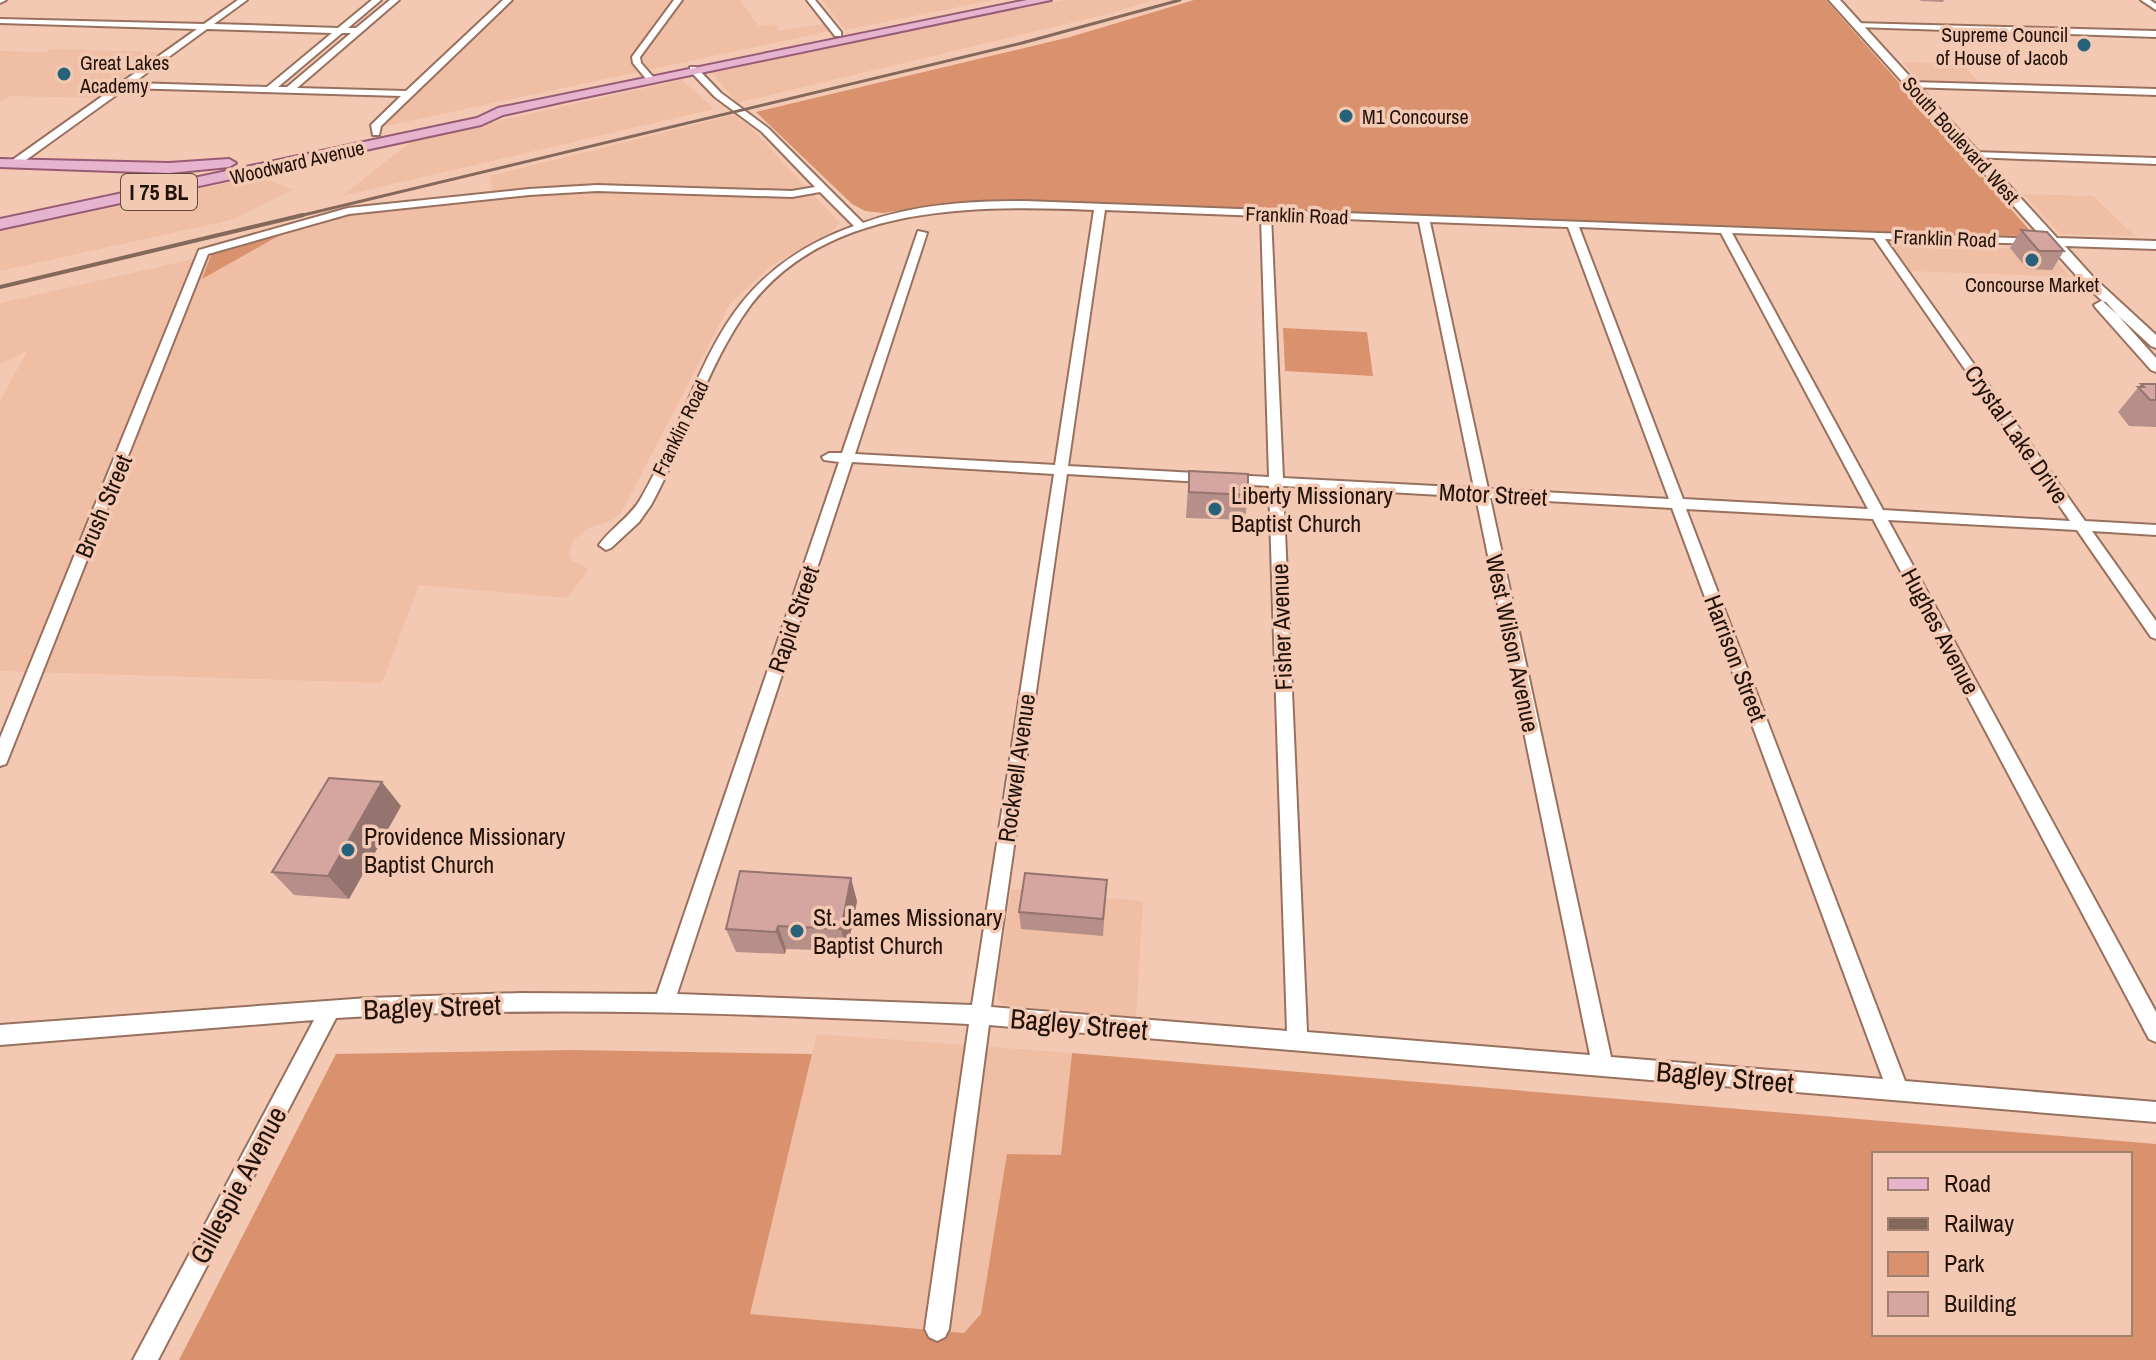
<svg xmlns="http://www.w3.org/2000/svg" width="2156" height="1360" font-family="'Archivo Narrow',sans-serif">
<rect width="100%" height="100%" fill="#f4c9b4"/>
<path fill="#efbea5" d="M514,0H740L759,26L775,24L779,31L830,23L835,30L381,127Z
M822,0H993L845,30Z
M1064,0H1154L1112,13L737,103L711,72Z
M51,49L159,52L94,98L10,96L0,102V51L46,52Z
M1902,62L1962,64L1980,83L1919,81Z
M682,80L714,109L342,196L413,140Z
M734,115L751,128L840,223L831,232L772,265L730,304L621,513L611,521L588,528L573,541L569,555L572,561L589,569L567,598L419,585L382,683L0,671V401L27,351L0,364V303L211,255L203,278L280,235L338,217L494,199L490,176Z
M259,176L293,190L231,220L0,271V231Z
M2023,194L2093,196L2135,236L2060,234Z
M1890,244L2046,250L2071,277L1910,271Z
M1011,889L1143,901L1136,1017L1003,1005L997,998L998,977Z
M817,1034L1072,1053L1061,1156L992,1260L981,1314L964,1333L749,1314Z"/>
<path fill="#d9926d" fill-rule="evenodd" d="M1194,0H1826L2032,233L2025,236L1905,234L1006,199L944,203L883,213L865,211L852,204L756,112L1070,37Z
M280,235L202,279L211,255Z
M1283,328L1367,332L1373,376L1285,371Z
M572,1050L812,1054L750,1314L964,1333L981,1314L1007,1154L1061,1155L1072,1053L2156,1144V1360H179L336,1054ZM1874,1154H2130V1334H1874Z"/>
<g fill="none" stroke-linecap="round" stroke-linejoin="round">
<defs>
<path id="minor" d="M0,0H6L0,3Z
M238,0H247L214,24L338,28L372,0H381L348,28H356L390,0H399L297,88L406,91L503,0H512L381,126L379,135H373L371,125L401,96L126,88L19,165H11V161L197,29L0,23V19L204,24ZM207,29L332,33L267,87L133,83ZM342,33H351L287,87H278Z
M674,0H682L640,57L641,63L654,78L647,80L633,63L632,57Z
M807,0H815L841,32V36H835Z
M2141,0H2150L2156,4V10Z
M1854,23L2156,31V37L1857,27H1854Z
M690,67H696L721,93L768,128L863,223C914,204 971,201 1025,201L2040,239L2041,241L2036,244L1885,239L2085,521L2156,525V535L2092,531L2156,621V639L2151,637L2077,530L1888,520L2156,1012V1042L2149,1039L1873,519L1686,509L1905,1081L2156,1102V1122L989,1025L949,1329L945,1337L937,1341L929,1337L925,1329L969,1024C758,1014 547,1005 336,1018L158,1360H133L314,1020L0,1045V1025L368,998L521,993L657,994L839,462L824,460L822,457L829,453H842L918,231L927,233L855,454L1055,465L1094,210C973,205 815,203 741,319C703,377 684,445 651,505L639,522L611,548L606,550L599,545C611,528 629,518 640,500C708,383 708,279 854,226L820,192L792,197L597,191L529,195L349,214L208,254L8,759L6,764L0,766V738L199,250L348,208L529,189L597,185L792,191L815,187L762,132L715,97L690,71ZM1105,210L1261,216L1269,477L1068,466ZM1271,216L1419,222L1474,488L1283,478ZM1430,222L1568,227L1669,499L1488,489ZM1579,227L1721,233L1868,509L1683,499ZM1732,233L1874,238L2070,521L1883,510ZM852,462L1054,474L972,1005L677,994ZM1067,474L1269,486L1287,1031L991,1007ZM1283,486L1476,497L1590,1055L1307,1032ZM1490,498L1672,508L1883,1079L1611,1057Z
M1911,82L2156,89V95L1908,87V83Z
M1974,152L2156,158V164L1971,157V153Z"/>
<path id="tertiary" d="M1829,0H1840L2057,238L2156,241V249L2065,246L2093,277L2156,335V348L2151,346L2083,283Z
M2101,301L2106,302L2156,358V372L2151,370L2096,308L2094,305Z"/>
<path id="primary" d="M1027,0H1051L566,101L503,115L481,125L0,229V219L477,118L498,108Z
M0,159L169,163L229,159L236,163L229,167L169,173L0,167Z"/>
</defs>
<use href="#minor" stroke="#98715e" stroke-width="4"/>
<use href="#tertiary" stroke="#98715e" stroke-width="4"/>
<use href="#primary" stroke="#975b75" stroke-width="4"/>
<use href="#minor" fill="#fff" fill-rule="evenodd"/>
<use href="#tertiary" fill="#fff" fill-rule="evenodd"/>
<use href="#primary" fill="#e6b4ce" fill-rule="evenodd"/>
<path stroke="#84685a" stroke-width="3" d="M295,217L1022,43L1180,0"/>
<path stroke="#84685a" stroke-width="4" d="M0,287L303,215"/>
</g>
<path fill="#b78f89" d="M1920,0H1944L1943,2L1921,1Z
M2021,230L2064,251L2052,270L2027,269L2010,248Z
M2141,384H2156V427L2129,426L2118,412Z
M1189,471L1248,495L1245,520L1186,518Z
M401,806L349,899L294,895L272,872Z
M1107,880L1103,936L1021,929L1019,912Z
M857,901L847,951L786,949L785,954L736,952L726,929Z"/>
<path fill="#95746f" d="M382,782L401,806L349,899L328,876Z
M851,878L857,901L847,951L841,929Z
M778,926L786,949L785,954L776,932Z"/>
<path fill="#d5a69f" stroke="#95746f" stroke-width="2" d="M2021,230L2047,232L2064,251H2039Z
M2141,384H2156V400H2150L2138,387H2144Z
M1189,471L1248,474V495L1189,492Z
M329,778L382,782L328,876L272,872Z
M740,871L851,878L841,929L778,926L776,932L726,929Z
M1025,873L1107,880L1103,919L1019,912Z"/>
<g fill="#26627a" stroke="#f4c9b4" stroke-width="3">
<circle cx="2084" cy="45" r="8"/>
<circle cx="64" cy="74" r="8"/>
<circle cx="1346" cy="116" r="8"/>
<circle cx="2032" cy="260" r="8"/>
<circle cx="1215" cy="509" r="8"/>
<circle cx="348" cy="850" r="8"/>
<circle cx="797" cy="931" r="8"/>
</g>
<g text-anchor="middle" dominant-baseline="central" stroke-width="7" stroke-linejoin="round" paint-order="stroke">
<g font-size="20" fill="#21120a" stroke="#f4c9b4" text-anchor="start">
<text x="2068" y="34" text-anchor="end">Supreme Council<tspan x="2068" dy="23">of House of Jacob</tspan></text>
<text x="80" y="62">Great Lakes<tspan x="80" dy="23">Academy</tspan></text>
<text x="1362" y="116">M1 Concourse</text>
<text x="2032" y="284" text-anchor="middle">Concourse Market</text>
</g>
<g font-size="20" fill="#21120a" stroke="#f4c9b4">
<text transform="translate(1961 140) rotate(48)">South Boulevard West</text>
<text transform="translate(297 162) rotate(-13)">Woodward Avenue</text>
<text transform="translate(1297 215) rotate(2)">Franklin Road</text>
<text transform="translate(1945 238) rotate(2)">Franklin Road</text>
<text transform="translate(680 428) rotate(-64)">Franklin Road</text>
</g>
<rect fill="#f4c9b4" stroke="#60493d" stroke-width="2" x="121" y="174" width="76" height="36" rx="6"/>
<g font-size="22" font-weight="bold" fill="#21120a">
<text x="159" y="192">I 75 BL</text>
</g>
<g font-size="24" fill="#21120a" stroke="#f4c9b4">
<text transform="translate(2017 434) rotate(55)">Crystal Lake Drive</text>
<text transform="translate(1493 494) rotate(3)">Motor Street</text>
<text transform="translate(103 506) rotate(-67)">Brush Street</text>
<text transform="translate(793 619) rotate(-71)">Rapid Street</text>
<text transform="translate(1281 627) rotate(-92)">Fisher Avenue</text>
<text transform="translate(1941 631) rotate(62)">Hughes Avenue</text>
<text transform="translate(1513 643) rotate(78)">West Wilson Avenue</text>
<text transform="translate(1736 658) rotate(69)">Harrison Street</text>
<text transform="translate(1016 768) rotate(-82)">Rockwell Avenue</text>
</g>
<g font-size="24" fill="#21120a" stroke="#f4c9b4" text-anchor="start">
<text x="1231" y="495">Liberty Missionary<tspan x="1231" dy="28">Baptist Church</tspan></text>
<text x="364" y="836">Providence Missionary<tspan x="364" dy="28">Baptist Church</tspan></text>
<text x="813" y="917">St. James Missionary<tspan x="813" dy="28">Baptist Church</tspan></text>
</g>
<g font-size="28" fill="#21120a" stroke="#f4c9b4">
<text transform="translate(432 1007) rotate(-2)">Bagley Street</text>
<text transform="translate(1079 1024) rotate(5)">Bagley Street</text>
<text transform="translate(1725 1077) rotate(5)">Bagley Street</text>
<text transform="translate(238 1185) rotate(-62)">Gillespie Avenue</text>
</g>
</g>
<rect x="1872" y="1152" width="260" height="184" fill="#f4c9b4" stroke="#a08070" stroke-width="2"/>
<rect x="1888" y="1178" width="40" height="12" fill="#e6b4ce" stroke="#a08070" stroke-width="2"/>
<text x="1944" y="1192" font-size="24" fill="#21120a">Road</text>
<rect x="1888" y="1218" width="40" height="12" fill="#84685a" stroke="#a08070" stroke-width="2"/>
<text x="1944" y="1232" font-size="24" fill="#21120a">Railway</text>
<rect x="1888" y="1252" width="40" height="24" fill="#d9926d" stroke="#a08070" stroke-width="2"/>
<text x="1944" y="1272" font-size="24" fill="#21120a">Park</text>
<rect x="1888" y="1292" width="40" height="24" fill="#d5a69f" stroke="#a08070" stroke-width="2"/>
<text x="1944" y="1312" font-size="24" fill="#21120a">Building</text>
</svg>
